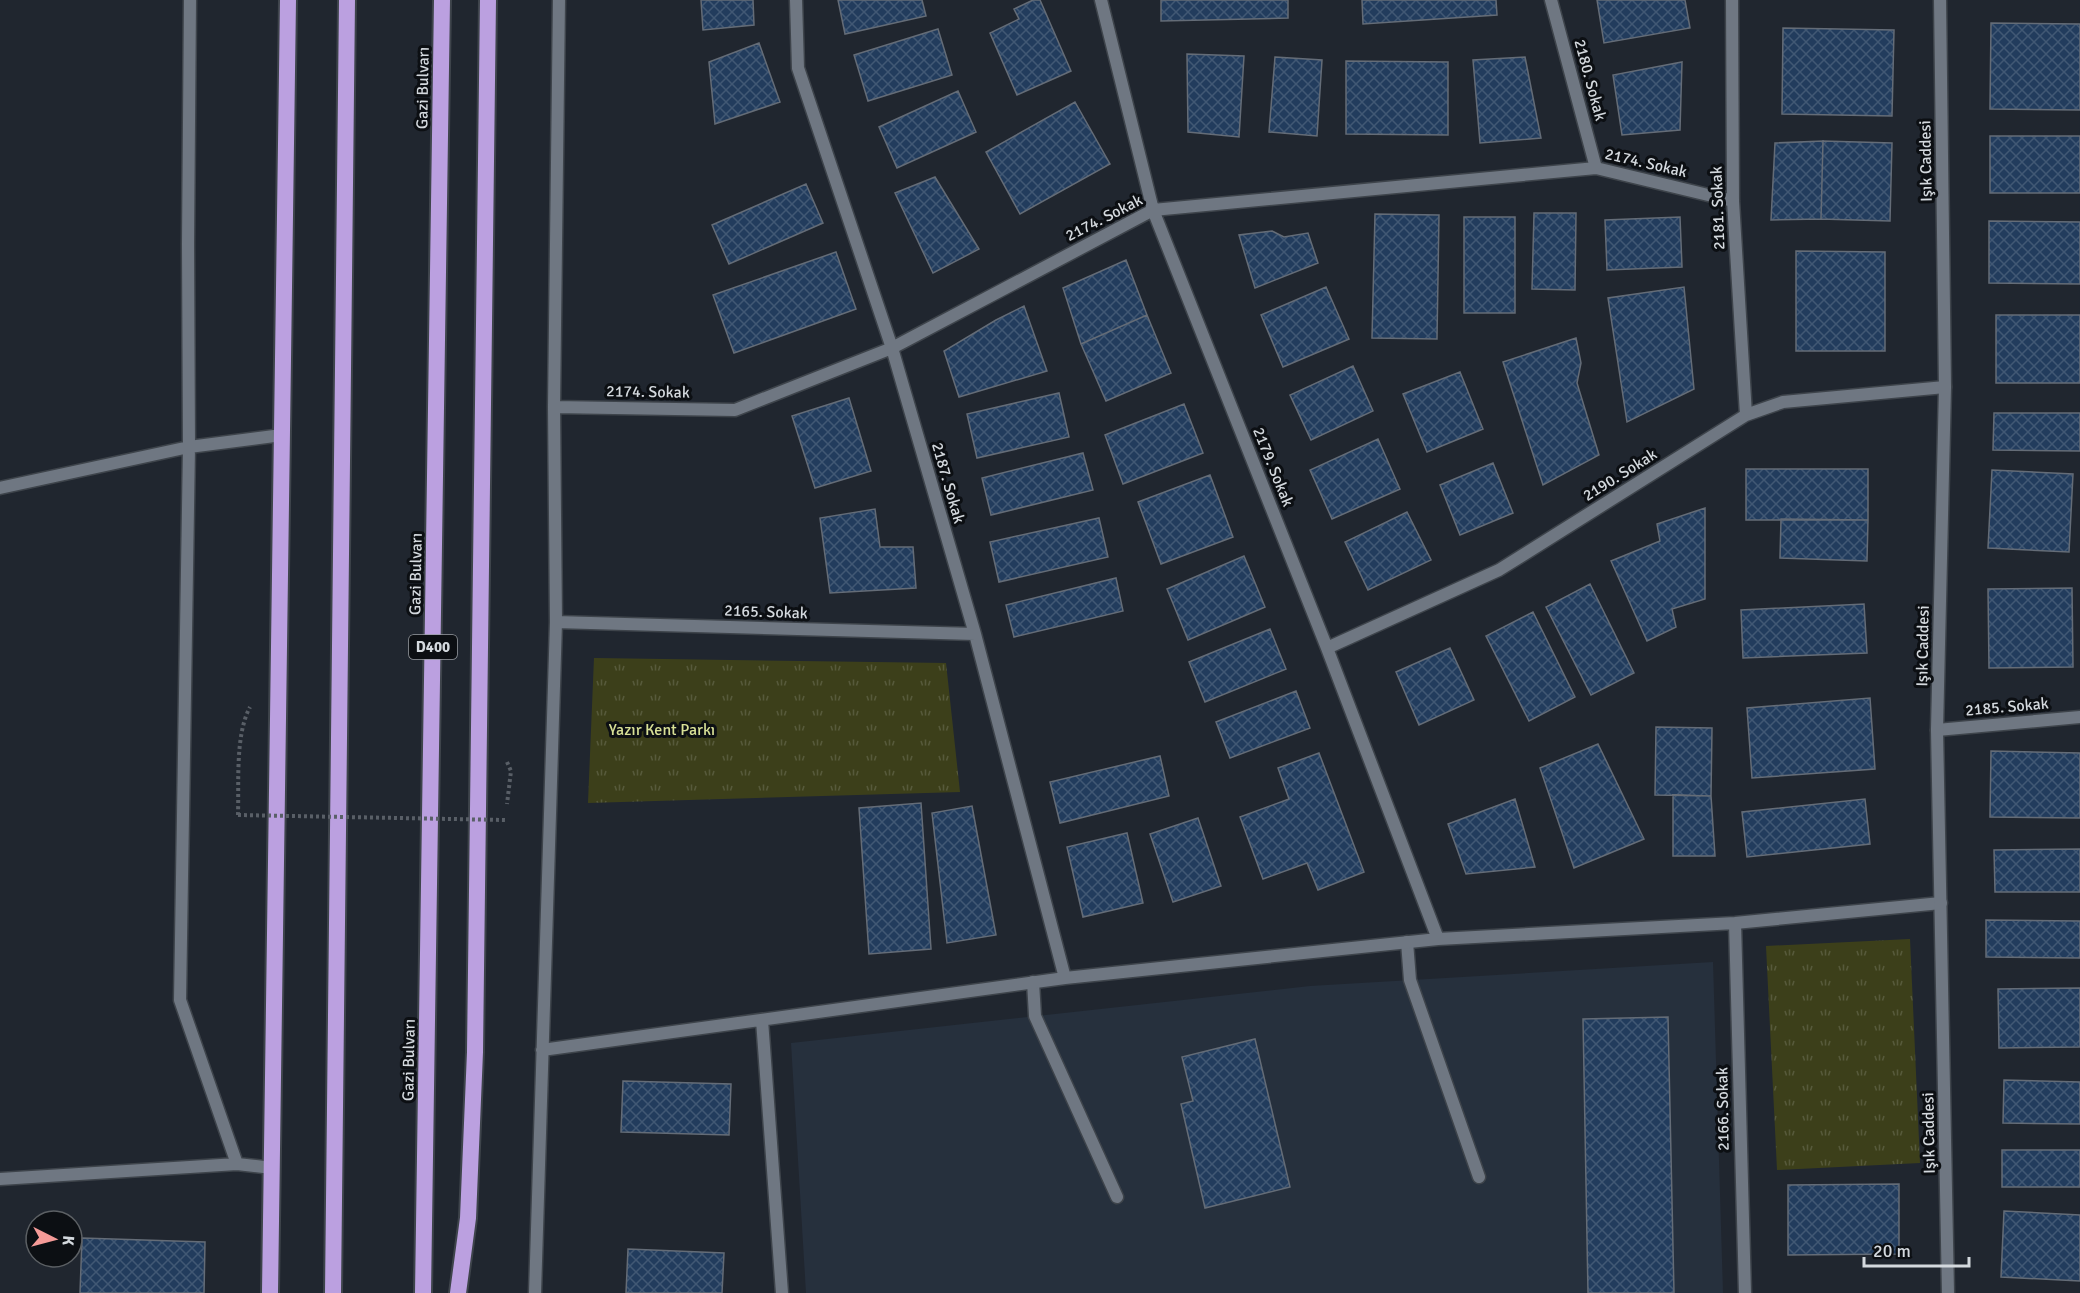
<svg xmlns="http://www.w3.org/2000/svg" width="2080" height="1293" font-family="Signika,sans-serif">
<defs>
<pattern id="grass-tufts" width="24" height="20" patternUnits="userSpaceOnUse" patternTransform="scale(1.5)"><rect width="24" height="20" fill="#3c3f1a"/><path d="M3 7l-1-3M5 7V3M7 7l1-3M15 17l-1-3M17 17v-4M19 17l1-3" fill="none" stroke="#575a3b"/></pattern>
<pattern id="building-cross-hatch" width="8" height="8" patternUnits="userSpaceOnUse" patternTransform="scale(1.5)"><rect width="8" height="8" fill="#223c5d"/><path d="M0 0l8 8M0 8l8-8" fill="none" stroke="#415874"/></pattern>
</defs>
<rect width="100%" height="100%" fill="#20262f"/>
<path fill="#26303d" d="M1713,962L1723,1293H806L791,1043L1310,986Z"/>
<path fill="url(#grass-tufts)" d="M594,658L946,663L960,792L588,803Z
M1910,939L1920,1163L1777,1170L1766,946Z"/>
<path fill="url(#building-cross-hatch)" stroke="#646c77" stroke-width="1.5" d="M701,0H753L754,25L703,30Z
M838,0H922L926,16L845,34Z
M1033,0H1040L1071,71L1017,95L990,33L1019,19L1014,9Z
M1161,0H1288V18L1161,21Z
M1362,0H1496L1497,15L1363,24Z
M1597,0H1685L1690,28L1604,43Z
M1991,23L2080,24V110L1990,109Z
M1783,28L1894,30L1892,116L1782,114Z
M938,29L952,75L868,101L854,55Z
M759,43L780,102L715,124L709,62Z
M1187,54L1244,56L1239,137L1188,132Z
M1275,57L1322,60L1317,136L1269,132Z
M1525,57L1541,138L1480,143L1473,60Z
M1346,61L1448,62V135L1346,134Z
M1682,62L1680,130L1622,135L1613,75Z
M958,91L976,132L897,168L879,127Z
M1075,102L1110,164L1020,214L986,152Z
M1990,136H2080V193H1990Z
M1823,141L1892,143L1890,221L1821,219Z
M1823,141L1821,219L1771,220L1775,143Z
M935,177L979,249L933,273L895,193Z
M806,184L823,223L729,264L712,225Z
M1534,213H1576L1575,290L1532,289Z
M1375,214L1439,215L1437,339L1372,338Z
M1464,217H1515V313H1464Z
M1680,217L1682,267L1607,270L1605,220Z
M1989,221L2080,222V284L1989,283Z
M1272,231L1284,237L1308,233L1318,263L1255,288L1239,235Z
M1796,251L1885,252V351H1796Z
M836,252L856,309L734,353L713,295Z
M1126,260L1147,315L1081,344L1063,288Z
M1326,287L1349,339L1283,367L1261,315Z
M1684,287L1694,389L1627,422L1608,298Z
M1024,306L1047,371L959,397L944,351L996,320Z
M1147,315L1171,373L1106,401L1081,344Z
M1996,315H2080V383H1996Z
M1576,338L1581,363L1577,383L1599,455L1543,485L1503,362Z
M1353,366L1373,411L1311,440L1290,395Z
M1460,372L1483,429L1427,452L1403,394Z
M1059,393L1069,437L977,458L967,414Z
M849,398L871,471L815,488L792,416Z
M1184,404L1203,453L1123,484L1105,435Z
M1994,413H2080V451L1993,450Z
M1378,439L1400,489L1332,519L1310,470Z
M1083,453L1093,490L991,515L982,478Z
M1493,463L1513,513L1460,535L1440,485Z
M1746,469H1868V520H1746Z
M1992,470L2073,474L2069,552L1988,548Z
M1210,475L1233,537L1161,564L1138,502Z
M1705,508V599L1672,609L1676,627L1647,641L1611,561L1660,541L1657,524Z
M875,509L880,547H913L916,588L830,593L820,518Z
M1407,512L1431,560L1368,590L1345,542Z
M1099,518L1108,557L999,582L990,542Z
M1781,519L1868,520L1867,561L1780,558Z
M1244,556L1265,607L1188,640L1167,589Z
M1116,578L1123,611L1014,637L1006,605Z
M1590,584L1634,673L1591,695L1546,607Z
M2072,588L2073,667L1989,668L1988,589Z
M1864,604L1867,653L1743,658L1741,610Z
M1533,612L1575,697L1529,721L1486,636Z
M1270,629L1286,669L1205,702L1189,662Z
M1450,648L1474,700L1419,725L1396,672Z
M1296,691L1310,728L1230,758L1216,722Z
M1870,698L1875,769L1752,778L1747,708Z
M1656,727L1712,728L1711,796L1655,795Z
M1598,744L1644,839L1574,868L1540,768Z
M1991,751L2080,753V818L1990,817Z
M1319,753L1364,872L1318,890L1307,863L1263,879L1240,817L1289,799L1278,768Z
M1160,756L1169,796L1060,823L1050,782Z
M1673,795L1711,796L1715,856H1673Z
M1515,799L1535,867L1466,874L1448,824Z
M1865,799L1870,844L1747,857L1742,812Z
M921,803L931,949L869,954L859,808Z
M972,806L996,935L947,943L932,813Z
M1198,818L1221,886L1173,902L1150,834Z
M1127,833L1143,903L1083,917L1067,847Z
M2080,849V892H1995L1994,850Z
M1986,920L2080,921V958L1986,957Z
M2080,988V1047L1999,1048L1998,989Z
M1668,1017L1674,1293H1588L1583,1019Z
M1255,1039L1290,1187L1205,1208L1181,1104L1193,1101L1182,1057Z
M2004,1080L2080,1082V1124L2003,1123Z
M623,1081L731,1084L729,1135L621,1132Z
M2002,1150H2080V1187H2002Z
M1899,1184V1254L1788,1255V1185Z
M2004,1211L2080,1215V1281L2001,1277Z
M82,1238L205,1242L204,1293H80Z
M628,1249L724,1253L722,1293H626Z"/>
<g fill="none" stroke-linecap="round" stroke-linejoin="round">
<defs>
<path id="service" d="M1407,942L1410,980L1479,1177
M1033,982L1035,1016L1117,1197"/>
<path id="minor" d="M190,0L188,244L189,447L180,1000L237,1164
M796,0L798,68L892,348L975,634L1065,978
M1101,0L1153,210L1327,648L1438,939
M1551,0L1596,168
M1732,0L1733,201L1746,415
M554,407L735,410L892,348L1153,210L1596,168L1733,201
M0,488L189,447L282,435
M556,622L975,634
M1327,648L1499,570L1746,415L1783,402L1945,387
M1937,730L2080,717
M1735,923L1745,1293
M762,1020L782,1293
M542,1050L1065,978L1438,939L1735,923L1941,903
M0,1179L237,1164L273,1168
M535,1293L556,622L554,407L559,0"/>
<path id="tertiary" d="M1940,0L1945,387L1937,730L1948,1293"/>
<path id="trunk" d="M270,1293L288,0
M333,1293L347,0
M423,1293L442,0
M458,1293L468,1218L475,1052L488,0"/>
</defs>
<use href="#service" stroke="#3e444b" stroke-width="15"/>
<use href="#minor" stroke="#3e444b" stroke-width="15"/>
<use href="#tertiary" stroke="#3e444b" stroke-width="15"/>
<use href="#trunk" stroke="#3e444b" stroke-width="20"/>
<path stroke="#595f67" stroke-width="4" stroke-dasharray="3 3" stroke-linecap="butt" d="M507,762L511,771L507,804
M238,815C239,783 235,735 250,707"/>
<use href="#service" stroke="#6f7782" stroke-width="12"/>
<use href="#minor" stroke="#6f7782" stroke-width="12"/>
<use href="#tertiary" stroke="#6f7782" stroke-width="12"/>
<use href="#trunk" stroke="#bba0e0" stroke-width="16"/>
<path stroke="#595f67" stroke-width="4" stroke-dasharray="3 3" stroke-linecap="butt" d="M238,815L505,820"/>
</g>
<g text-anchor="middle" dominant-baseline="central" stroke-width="6" stroke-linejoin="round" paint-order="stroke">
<rect fill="#0c0f13" stroke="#989ca1" stroke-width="1.5" x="409" y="635" width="48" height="24" rx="4.5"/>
<g font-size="15" font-weight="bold" fill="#d4d9de">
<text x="433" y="647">D400</text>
</g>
<g font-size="16" fill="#d4d9de" stroke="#0c0f13">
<text transform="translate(1590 80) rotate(75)">2180. Sokak</text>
<text transform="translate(423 88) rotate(-89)">Gazi Bulvarı</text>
<text transform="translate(1926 161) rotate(-91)">Işık Caddesi</text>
<text transform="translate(1646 163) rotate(13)">2174. Sokak</text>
<text transform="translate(1718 208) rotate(-92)">2181. Sokak</text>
<text transform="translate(1104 218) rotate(-27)">2174. Sokak</text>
<text transform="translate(648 392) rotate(1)">2174. Sokak</text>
<text transform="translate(1273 467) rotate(68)">2179. Sokak</text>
<text transform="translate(1620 475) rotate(-32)">2190. Sokak</text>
<text transform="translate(948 483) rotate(74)">2187. Sokak</text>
<text transform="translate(416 574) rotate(-89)">Gazi Bulvarı</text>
<text transform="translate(766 612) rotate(2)">2165. Sokak</text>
<text transform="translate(1923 646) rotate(-89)">Işık Caddesi</text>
<text transform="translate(2007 707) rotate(-5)">2185. Sokak</text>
<text transform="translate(409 1060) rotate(-89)">Gazi Bulvarı</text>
<text transform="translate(1723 1109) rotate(-91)">2166. Sokak</text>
<text transform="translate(1929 1133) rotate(-91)">Işık Caddesi</text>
</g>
<g font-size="16" fill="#d8e096" stroke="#0c0f13">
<text x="662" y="730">Yazır Kent Parkı</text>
</g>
</g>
<g transform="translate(54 1239) rotate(96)"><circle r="28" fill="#0c0f13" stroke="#5c6064" stroke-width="1.5"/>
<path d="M0-4.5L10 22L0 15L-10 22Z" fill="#f59b98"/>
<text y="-9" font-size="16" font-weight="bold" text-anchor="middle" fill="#d4d9de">K</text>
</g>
<path d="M1864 1257v9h105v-9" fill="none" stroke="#d4d9de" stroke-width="3"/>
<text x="1873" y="1257" font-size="18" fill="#d4d9de" stroke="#0c0f13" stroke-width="4.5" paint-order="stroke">20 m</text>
</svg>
